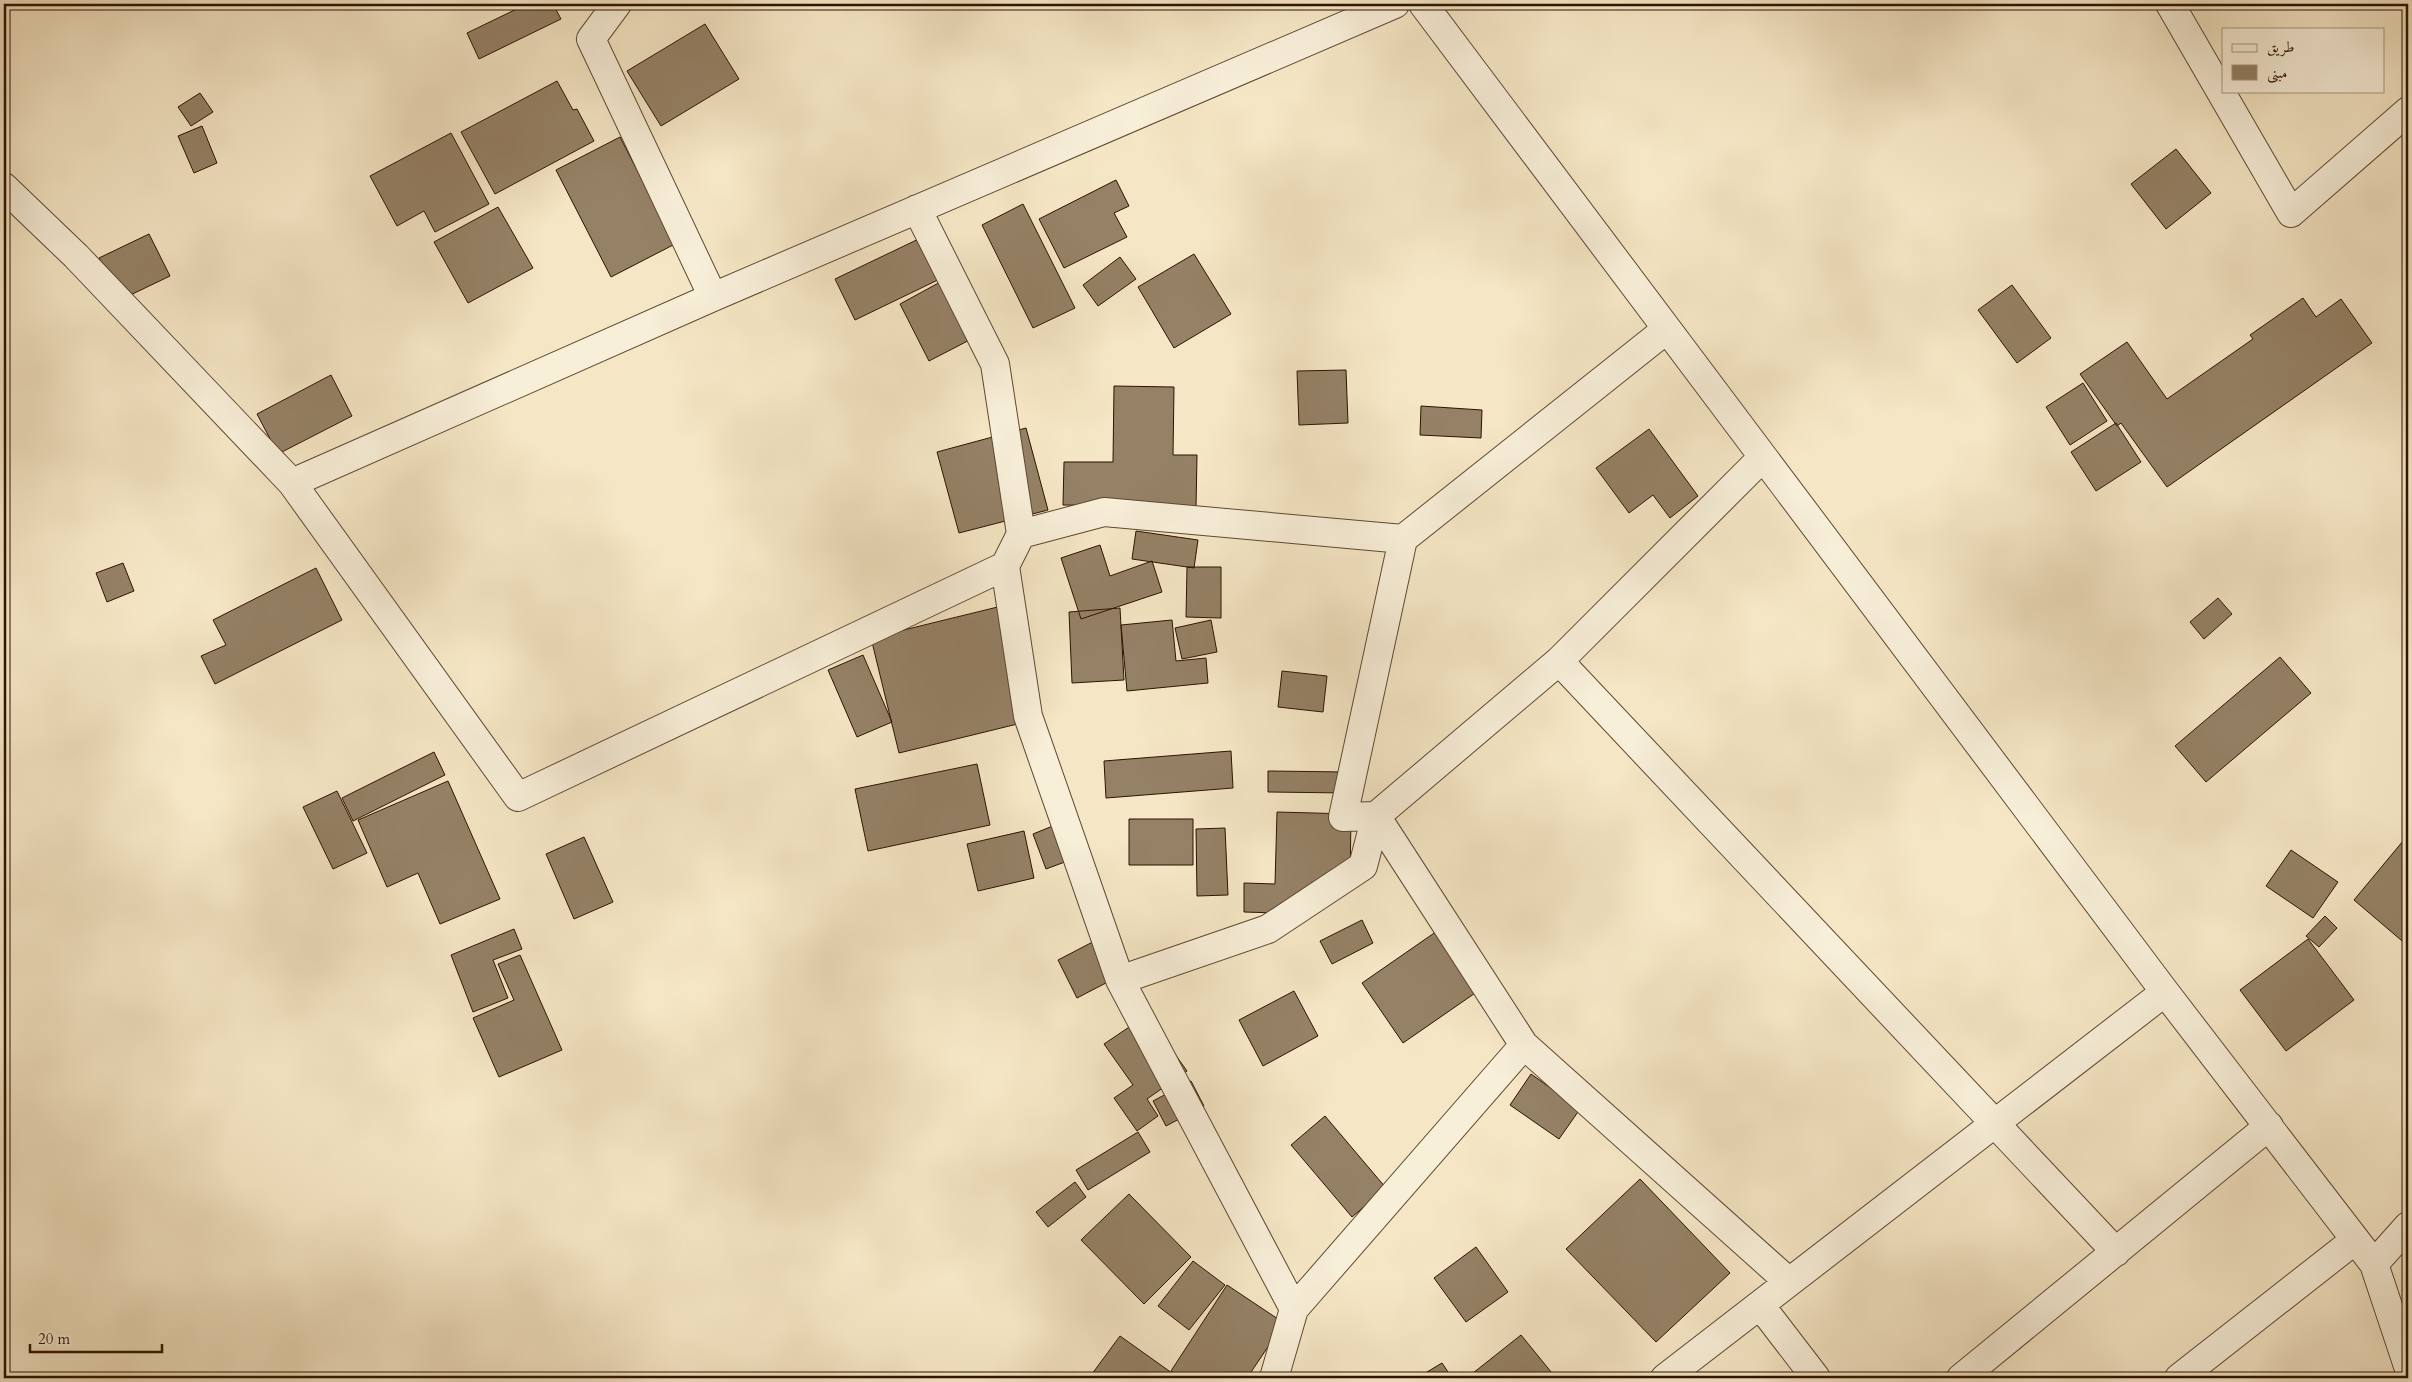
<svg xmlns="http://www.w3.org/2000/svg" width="2412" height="1382" font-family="Cardo,Amiri,serif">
<rect width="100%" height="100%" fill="#f5e6c5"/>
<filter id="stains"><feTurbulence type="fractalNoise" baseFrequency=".004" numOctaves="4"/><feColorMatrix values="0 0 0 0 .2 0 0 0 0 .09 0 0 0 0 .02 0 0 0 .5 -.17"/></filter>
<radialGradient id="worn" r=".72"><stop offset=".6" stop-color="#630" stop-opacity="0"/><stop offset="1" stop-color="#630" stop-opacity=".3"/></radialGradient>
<path fill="#958166" stroke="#2d1300" d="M527,4H553L561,19L479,59L467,33Z
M705,24L739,79L661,126L627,71Z
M557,81L573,110L577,109L594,141L495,194L461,132Z
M200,93L213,112L191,126L178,107Z
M202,126L217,163L194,173L178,136Z
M451,133L489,204L435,232L424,211L397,226L370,176Z
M620,137L675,244L611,277L556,170Z
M2176,149L2211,193L2166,229L2131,184Z
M1116,180L1129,206L1114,213L1127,237L1064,268L1039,219Z
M1023,204L1075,308L1033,328L982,225Z
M498,207L533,268L468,303L434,242Z
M149,234L170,276L120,300L99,258Z
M927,235L946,276L855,320L835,279Z
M1194,254L1231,314L1174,348L1138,287Z
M1120,257L1136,279L1098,306L1083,285Z
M955,274L985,332L929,361L900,304Z
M2012,285L2051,338L2017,363L1978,310Z
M2303,298L2316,317L2341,299L2372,343L2167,487L2121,423L2117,426L2080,374L2127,342L2167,399L2253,339L2250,335Z
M1346,370L1348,423L1299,425L1297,371Z
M331,375L352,416L278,454L257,414Z
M2083,383L2107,421L2070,445L2046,407Z
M1114,386L1174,387L1173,455H1197L1196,507L1063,505L1064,462H1113Z
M1421,406L1482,410L1481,438L1420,435Z
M2116,423L2141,462L2096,491L2071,452Z
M1026,428L1048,510L959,533L937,452Z
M1649,429L1698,496L1670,518L1653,495L1629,513L1596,468Z
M1136,531L1198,540L1194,568L1132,559Z
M1100,545L1110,576L1152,561L1162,592L1081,619L1061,558Z
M123,563L134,591L107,602L96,573Z
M1187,567H1221V618L1186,617Z
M316,568L342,620L215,684L201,656L226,645L213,620Z
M2218,598L2232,614L2204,639L2190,622Z
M1014,603L1042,718L899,753L871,638Z
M1120,608L1124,680L1072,683L1069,612Z
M1172,620L1176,661L1206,658L1208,683L1127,691L1121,625Z
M1211,620L1217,652L1182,659L1175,628Z
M863,655L892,722L857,737L828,670Z
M2280,657L2311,693L2206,782L2175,746Z
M1282,671L1327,676L1323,712L1278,707Z
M1231,751L1233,788L1106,798L1104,761Z
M434,752L445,775L353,821L342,798Z
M977,764L990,825L868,851L855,789Z
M1268,771L1347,772L1346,793L1268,792Z
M448,781L500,899L440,924L418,873L387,887L358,820Z
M337,791L367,853L333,869L303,807Z
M1277,812L1351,814L1350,884L1311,883L1310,914L1244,912V883L1275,884Z
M1075,817L1089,853L1046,869L1033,834Z
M1129,819H1193V865H1129Z
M1225,828L1228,895L1197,896L1196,829Z
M1024,831L1034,878L978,891L967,844Z
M2408,835V946L2354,900Z
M584,837L613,902L574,919L546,854Z
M2291,850L2338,882L2313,918L2266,886Z
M2325,916L2337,928L2319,947L2306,936Z
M1362,920L1373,943L1332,964L1320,941Z
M514,929L522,949L493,960L508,998L473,1012L451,955Z
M1440,929L1481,989L1403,1043L1362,983Z
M1108,934L1127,972L1077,998L1058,960Z
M2308,939L2354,1000L2286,1051L2240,990Z
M520,955L562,1050L499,1077L473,1018L514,1000L498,964Z
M1294,991L1318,1036L1263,1066L1239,1020Z
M1147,1015L1187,1071L1147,1099L1158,1116L1137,1131L1114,1098L1133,1085L1104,1044Z
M1531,1074L1580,1109L1559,1139L1510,1105Z
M1191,1081L1204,1106L1166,1126L1153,1101Z
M1325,1116L1386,1188L1352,1217L1291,1145Z
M1138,1132L1150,1152L1088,1190L1076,1170Z
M1640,1179L1730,1273L1656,1342L1566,1249Z
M1075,1182L1086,1197L1048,1227L1036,1212Z
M1129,1194L1191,1257L1144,1304L1081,1240Z
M1476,1247L1508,1292L1466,1322L1434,1278Z
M1193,1261L1225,1285L1189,1330L1158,1306Z
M1227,1285L1284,1323L1247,1378H1182L1171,1371Z
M1521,1335L1556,1378H1469L1468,1377Z
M1120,1336L1179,1378H1089Z
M1442,1363L1452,1378H1417Z"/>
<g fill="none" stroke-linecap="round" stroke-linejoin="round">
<defs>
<path id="street" d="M617,4L591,39L713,297
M1423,4L2165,992L2374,1264L2408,1366
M2170,4L2291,213L2408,111
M4,187L76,256L292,483L518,797L1005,566
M917,209L995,364L1021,534L1005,566L1028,716L1120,980L1294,1309
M292,483L713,297L1395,4
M1021,534L1104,512L1403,539
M1559,661L2116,1252
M1376,816L1343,817L1403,539L1667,329
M1376,816L1524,1045L1789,1282
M1120,980L1268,929L1363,866L1376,816L1559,661L1763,457
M2374,1264L2408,1226
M1760,1305L1816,1378
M1274,1378L1294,1309L1524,1045
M1665,1378L2165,992
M1961,1378L2269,1126
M2179,1378L2355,1240"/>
</defs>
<use href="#street" stroke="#5f4831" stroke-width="30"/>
<use href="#street" stroke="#f8efd9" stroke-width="28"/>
</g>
<rect width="2412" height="1382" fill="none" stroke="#f5e6c5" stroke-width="20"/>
<rect x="5" y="5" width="2402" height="1372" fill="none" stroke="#2d1300" stroke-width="2.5"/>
<rect x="10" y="10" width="2392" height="1362" fill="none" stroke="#2d1300"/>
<rect x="2222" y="28" width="162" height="65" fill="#f8efd9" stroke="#a79782"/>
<rect x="2232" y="44" width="25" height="8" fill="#f8efd9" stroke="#a79782"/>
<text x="2267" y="52" font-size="15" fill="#2d1300">طريق</text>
<rect x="2232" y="65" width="25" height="15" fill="#958166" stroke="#a79782"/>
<text x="2267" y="78" font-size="15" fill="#2d1300">مبنى</text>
<path d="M30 1344v8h132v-8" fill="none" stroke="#2d1300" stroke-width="2.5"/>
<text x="38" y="1344" font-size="15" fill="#2d1300" stroke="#f8efd9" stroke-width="4" paint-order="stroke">20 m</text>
<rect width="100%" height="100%" filter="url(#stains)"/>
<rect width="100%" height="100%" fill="url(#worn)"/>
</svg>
